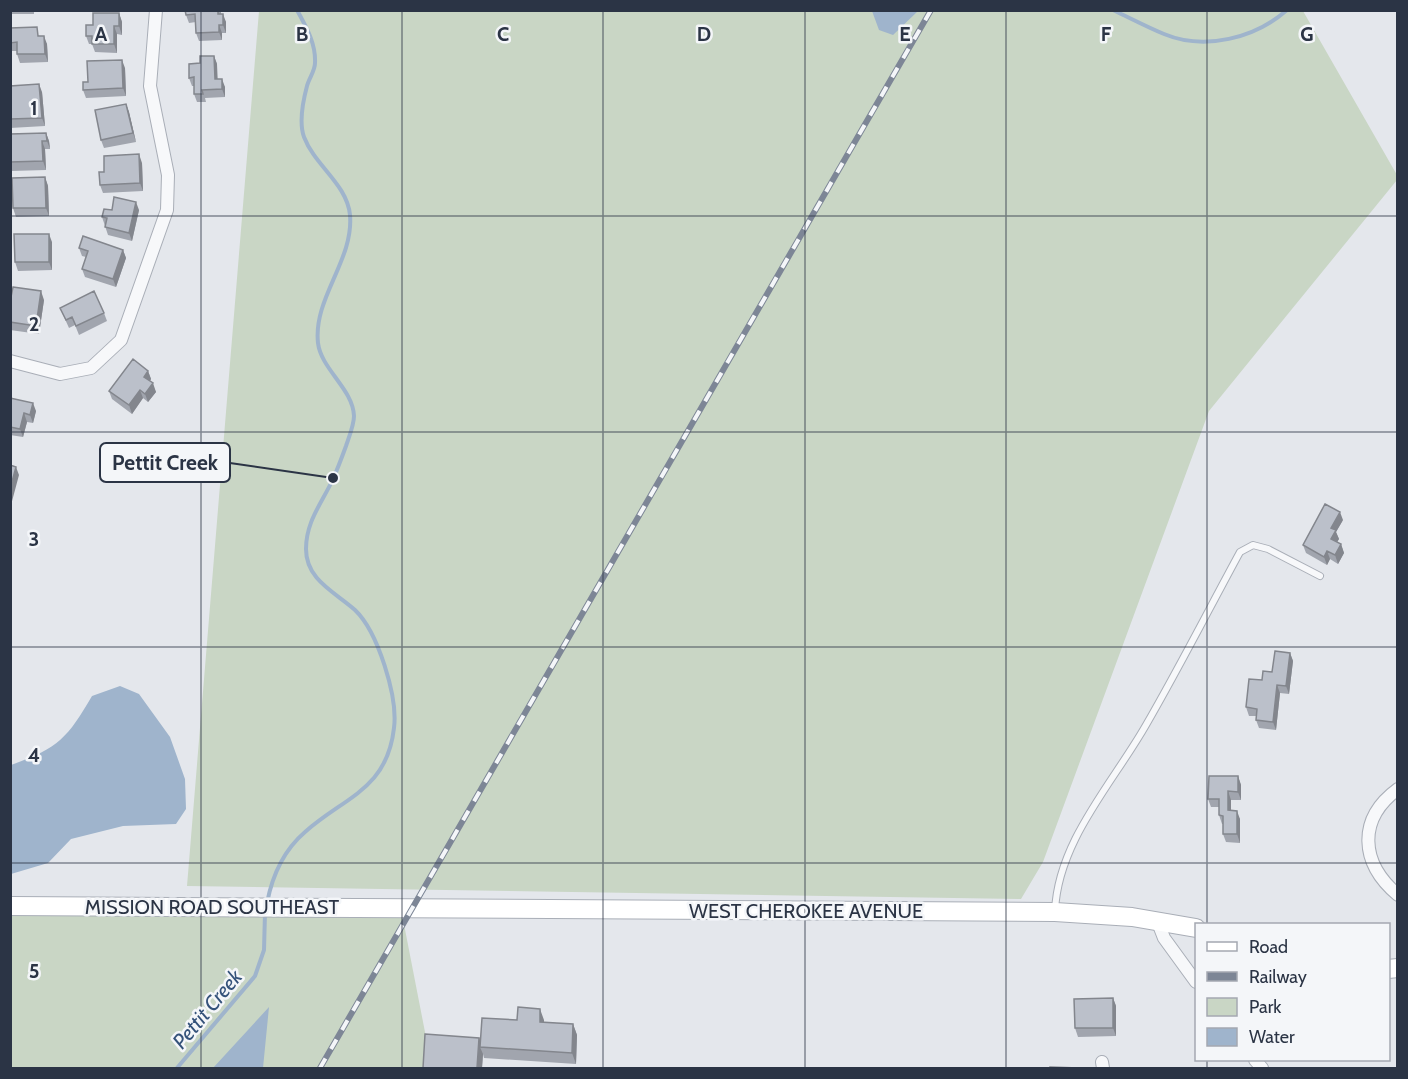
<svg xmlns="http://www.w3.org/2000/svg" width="1408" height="1079" font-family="Cabin,sans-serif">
<rect width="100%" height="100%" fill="#e4e7ec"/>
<path fill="#c9d6c5" d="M259,11H1303L1397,175V180L1209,411L1043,862L1021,899L187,886Z
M402,914L432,1068H11L10,915Z"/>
<path fill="#9fb4cc" d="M872,11V10L918,11L893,35L879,30Z
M120,686L139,694L170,737L185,779L186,809L176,824L123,826L71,839L48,863L11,874V765C58,748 67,739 92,696Z
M269,1007L263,1068H213Z"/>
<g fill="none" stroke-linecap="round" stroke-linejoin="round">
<path stroke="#9fb4cc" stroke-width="4" d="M1113,10C1130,18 1147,27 1164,34C1205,51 1255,38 1287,10
M267,903C272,877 284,850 305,832C344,797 387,790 394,728C398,697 378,632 355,610C335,592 306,580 306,549C306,521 322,503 333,479C338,468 342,457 346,446C349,437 354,425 354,416C353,389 321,369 318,343C313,298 354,260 350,215C347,184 315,166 304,137C299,123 303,101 307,86C309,78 315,71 315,63C316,43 306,27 297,10
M177,1068L255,976L264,950L265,913"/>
<defs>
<path id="lane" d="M1055,911C1058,841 1113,783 1146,725C1179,668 1209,609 1240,552L1253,545L1268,549L1320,576"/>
<path id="street" d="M10,361L60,374L91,368L121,340L167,210L168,175L150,86L156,10
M1398,789C1357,819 1360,863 1398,895
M1157,920L1164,938L1196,982
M1255,1060L1262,1068
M1102,1062L1103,1068"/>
<path id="secondary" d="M10,906L1055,912L1132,917L1196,928
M1388,969L1398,968"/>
</defs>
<use href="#lane" stroke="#a9aeb7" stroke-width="8"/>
<use href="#street" stroke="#a9aeb7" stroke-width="14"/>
<use href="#secondary" stroke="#a9aeb7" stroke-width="20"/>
<use href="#lane" stroke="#f7f8fa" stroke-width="6"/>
<use href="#street" stroke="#f7f8fa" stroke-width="12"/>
<use href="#secondary" stroke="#fff" stroke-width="18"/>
<defs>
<path id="rail" d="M320,1068L931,10"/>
</defs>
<use href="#rail" stroke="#7d8696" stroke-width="6"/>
<use href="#rail" stroke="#f4f6f9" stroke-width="4" stroke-dasharray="11" stroke-linecap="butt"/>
</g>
<path fill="#a1a5ae" d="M10,10H34V14H10Z
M185,10H221V14L226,22V33H222V40L199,41L196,33V22L189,23L186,15Z
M119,13L122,22V35L117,34V53L95,52L92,44H89L86,36L93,25Z
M10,28L40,36L47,44L48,62L20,63L17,54V51H10Z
M214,56L217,64V79L225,87V97L205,98L206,102H197L194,94V86H192L189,78L200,63Z
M125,68L126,96L86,98L83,90L88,82Z
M10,86L42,92L45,126L10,128Z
M126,104L129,112L136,142L104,148L101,140Z
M46,133L49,141L50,149H45L46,170L11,171L10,134Z
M142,163L143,191L103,193L100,185L104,172Z
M45,177L48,186L49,216L16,217L13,208Z
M112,210H139L132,241L108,235L102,217Z
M52,242V270L18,271L15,262Z
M79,248L123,250L126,258L116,287L85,277L82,269L86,257L82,256Z
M44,300L39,334L10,330V302Z
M60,308L104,313L107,321L79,335L75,325L69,328Z
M148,371L151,379L150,381L156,392L148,402L143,398L132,414L112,399L109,391Z
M10,398L36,411L33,423L27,422L23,437L10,435Z
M1343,520L1336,532L1339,539L1337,542L1341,544L1344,553L1338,564L1330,559L1327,565L1306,553L1303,545Z
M1290,653L1293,661L1289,694L1280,693L1276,730L1259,728L1256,720V716H1249L1246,707L1262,680L1272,672Z
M1238,776L1241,785V800H1231V811L1240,819V843L1226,842L1223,834V824H1222L1219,815V807H1211L1208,799Z
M1113,998L1116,1006V1036L1078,1037L1075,1028Z
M517,1020H544V1023L573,1024L577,1035L576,1064L484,1058L483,1054L482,1068L479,1038L480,1042Z"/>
<path fill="#83868d" d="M119,13L122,22V35L119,26Z
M223,14L226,22V33L223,25Z
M219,25L222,33V40L219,32Z
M114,26L117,34V53L114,44Z
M44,36L47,44L48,62L45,54Z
M214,56L217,64L218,87L215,79Z
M122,60L125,68L126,96L123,88Z
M222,79L225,87V97L222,89Z
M39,84L42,92L45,126L42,118Z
M126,104L129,112L136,142L133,133Z
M46,133L49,141L50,149L47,141Z
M42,141L45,149L46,170L43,161Z
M139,154L142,163L143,191L140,183Z
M45,177L48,186L49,216L46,208Z
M136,202L139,210L132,241L129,233Z
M49,234L52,242V270L49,262Z
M123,250L126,258L116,287L113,279Z
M41,291L44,300L39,334L36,326Z
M148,371L151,379L147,385L144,377Z
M153,383L156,392L148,402L145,394Z
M140,390L143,398L132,414L129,405Z
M33,403L36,411L33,423L30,415Z
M24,413L27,422L23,437L20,429Z
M16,467L19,475L11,505L10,503V489Z
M1340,512L1343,520L1336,532L1339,539L1334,547L1331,539V528Z
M1341,544L1344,553L1338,564L1335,555Z
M1327,551L1330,559L1327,565L1324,557Z
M1290,653L1293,661L1289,694L1286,686Z
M1277,685L1280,693L1276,730L1273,722Z
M1238,776L1241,785V800L1238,792Z
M1228,791L1231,800V819L1228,810Z
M1237,811L1240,819V843L1237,834Z
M1113,998L1116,1006V1036L1113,1028Z
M540,1009L544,1020V1033L540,1022Z
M573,1024L577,1035L576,1064L572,1053Z
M479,1038L483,1048L480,1047L483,1054L482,1068H477Z"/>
<path fill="#bbc0ca" stroke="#83868d" stroke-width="1.5" d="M185,10H218V14H223V25H219V32L196,33L195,14L186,15Z
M93,13H119V26H114V44H92V36H86V25H93Z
M37,27L38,36H44L45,54H17V42L10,43V28Z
M200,56H214L215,79H222V89L202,90L203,94H194V77L189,78V64L200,63Z
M122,60L123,88L83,90V82H88L87,61Z
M39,84L42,118L10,119V86Z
M126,104L133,133L101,140L95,110Z
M46,133L47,141H42L43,161L10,162V134Z
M139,154L140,183L100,185L99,172H104V156Z
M45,177L46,208H13L12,178Z
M114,197L136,202L129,233L105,227L107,218L102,217L104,209L112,210Z
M14,234H49V262H15Z
M83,236L123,250L113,279L82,269L88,251L79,248Z
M13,287L41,291L36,326L10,322V302Z
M94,291L104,313L76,326L72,317L66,320L60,308Z
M133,359L148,371L144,377L153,383L145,394L140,390L129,405L109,391Z
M10,398L33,403L30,415L24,413L20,429L10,427Z
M10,465L16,467L10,489Z
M1325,504L1340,512L1331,528L1336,530L1331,539L1341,544L1335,555L1327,551L1324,557L1303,545Z
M1275,651L1290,653L1286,686L1277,685L1273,722L1256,720L1257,709L1246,707L1249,679L1262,680L1263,671L1272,672Z
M1209,776H1238V792L1228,791V810L1237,811V834H1223V816L1219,815V799H1208Z
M1113,998V1028H1075L1074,999Z
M518,1007L540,1009V1022L573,1024L572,1053L480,1047L482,1018L517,1020Z
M425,1034L479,1038L477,1068H423Z
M1050,1067L1079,1068H1050Z"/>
<path fill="none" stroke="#2b3445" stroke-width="1.5" stroke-opacity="0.55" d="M201,10V1068M402,10V1068M603,10V1068M805,10V1068M1006,10V1068M1207,10V924M10,216H1398M10,432H1398M10,647H1398M10,863H1398M1207,1060V1068"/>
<g text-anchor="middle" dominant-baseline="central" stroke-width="5" stroke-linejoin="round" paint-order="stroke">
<g font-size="20" fill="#2b3445" stroke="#f4f6f9">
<text x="212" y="907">MISSION ROAD SOUTHEAST</text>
<text x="806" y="911">WEST CHEROKEE AVENUE</text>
</g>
<g font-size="21" font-style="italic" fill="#34527a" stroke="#f4f6f9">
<text transform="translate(207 1009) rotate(-50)">Pettit Creek</text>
</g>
</g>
<g font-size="20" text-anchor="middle" font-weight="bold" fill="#2b3445" stroke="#f4f6f9" stroke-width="5" stroke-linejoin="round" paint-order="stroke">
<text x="101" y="41">A</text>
<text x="302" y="41">B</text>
<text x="503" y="41">C</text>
<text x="704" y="41">D</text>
<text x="905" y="41">E</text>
<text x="1106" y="41">F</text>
<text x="1307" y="41">G</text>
<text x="34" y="115">1</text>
<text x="34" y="331">2</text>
<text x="34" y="546">3</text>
<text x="34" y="762">4</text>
<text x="34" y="978">5</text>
</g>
<path fill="none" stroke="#2b3445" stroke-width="2" d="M333 478L230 463"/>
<circle fill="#2b3445" stroke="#f4f6f9" stroke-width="2" cx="333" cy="478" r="6"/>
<rect fill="#f4f6f9" stroke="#2b3445" stroke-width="2" x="100" y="443" width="130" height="39" rx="6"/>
<g font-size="21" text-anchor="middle" font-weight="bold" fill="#2b3445">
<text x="165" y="470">Pettit Creek</text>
</g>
<rect width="1408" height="1079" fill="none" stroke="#2b3445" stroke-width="24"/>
<rect x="1195" y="923" width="195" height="138" fill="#f4f6f9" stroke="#a4a8b1" stroke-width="1.5"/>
<rect x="1207" y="942" width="30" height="9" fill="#ffffff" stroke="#a4a8b1" stroke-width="1.5"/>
<text x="1249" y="953" font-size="18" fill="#2b3445">Road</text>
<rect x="1207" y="972" width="30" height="9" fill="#7d8696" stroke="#a4a8b1" stroke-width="1.5"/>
<text x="1249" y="983" font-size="18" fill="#2b3445">Railway</text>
<rect x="1207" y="998" width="30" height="18" fill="#c9d6c5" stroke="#a4a8b1" stroke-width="1.5"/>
<text x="1249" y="1013" font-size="18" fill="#2b3445">Park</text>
<rect x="1207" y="1028" width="30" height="18" fill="#9fb4cc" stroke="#a4a8b1" stroke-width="1.5"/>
<text x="1249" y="1043" font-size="18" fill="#2b3445">Water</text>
</svg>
